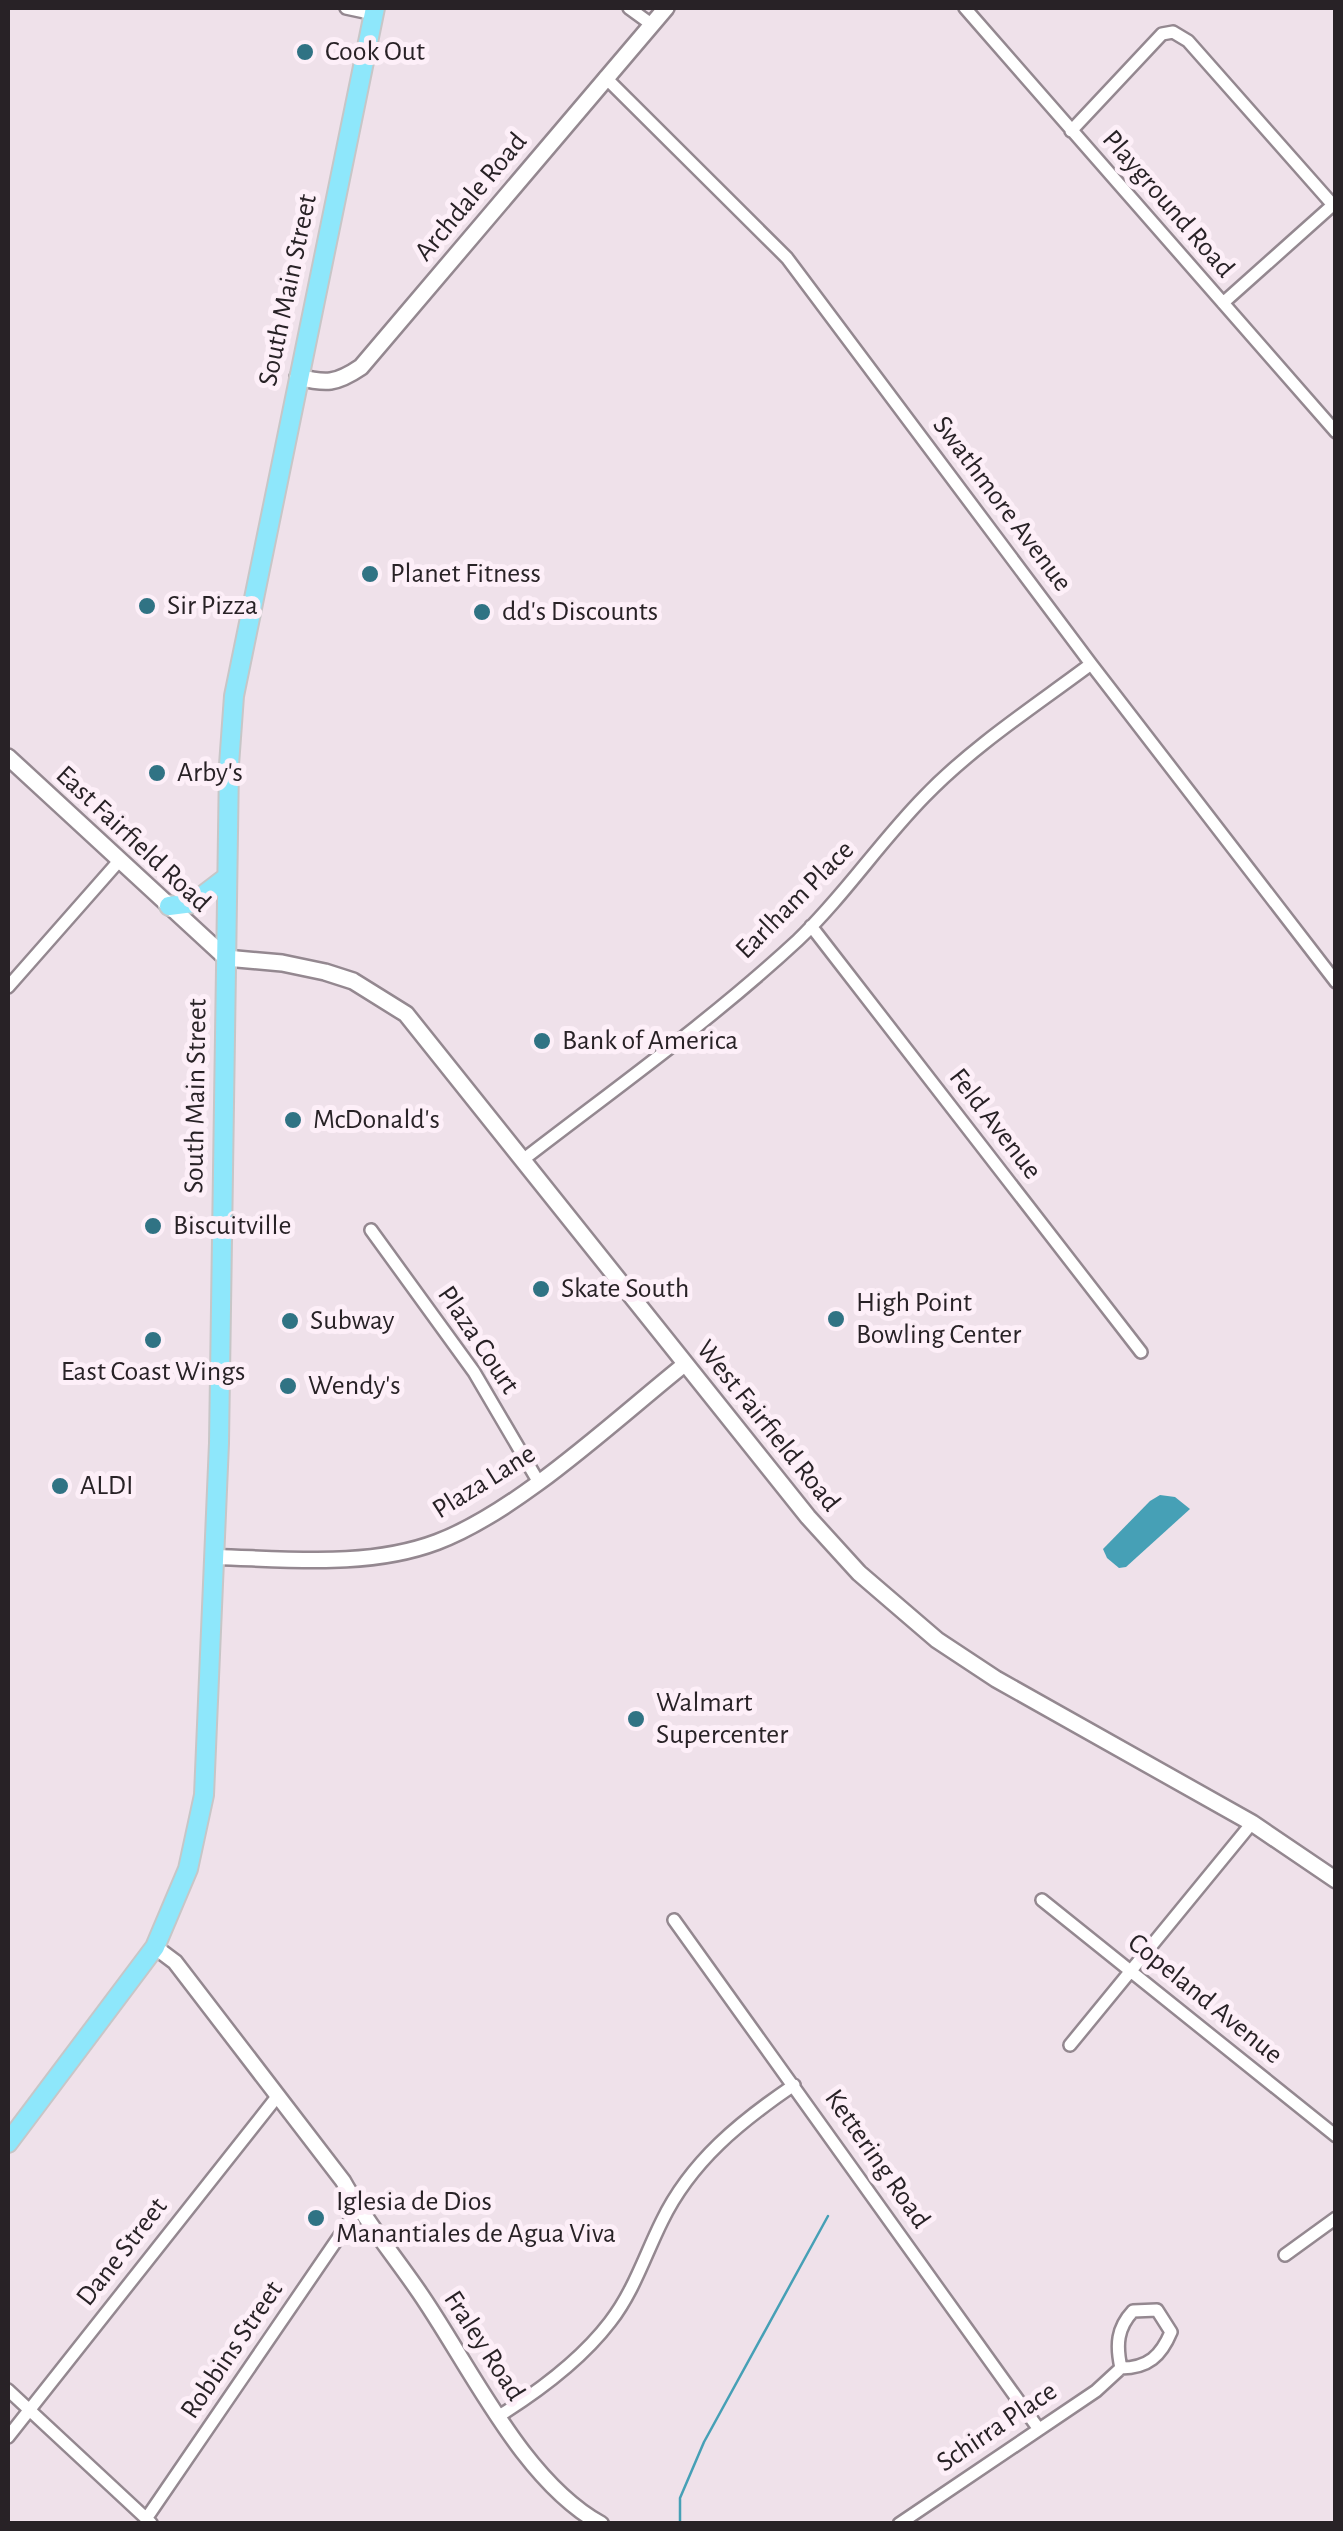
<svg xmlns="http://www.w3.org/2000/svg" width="1343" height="2531" font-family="'Alegreya Sans',sans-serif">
<rect width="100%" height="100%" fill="#efe1ea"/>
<path fill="#46a0b6" d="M1160,1495L1175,1497L1190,1509L1126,1567L1119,1568L1107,1558L1103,1549L1150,1501Z"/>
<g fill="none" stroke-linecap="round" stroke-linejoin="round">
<path stroke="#46a0b6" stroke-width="2.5" d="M680,2524V2498L704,2442L828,2216"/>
<defs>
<path id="minor" d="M346,8L374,14
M629,8L651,24
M965,8L1336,432
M605,77L787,258L1091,664L1336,982
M1071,131L1162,34L1173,32L1188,41L1333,205
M1223,303L1335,203
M811,926L1141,1352
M8,987L119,861
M524,1159C616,1088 713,1019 798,940C844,896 879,843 924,797C973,746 1035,706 1091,664
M371,1230L474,1372L538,1481
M1042,1900L1336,2136
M674,1920L1038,2428
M1070,2045L1252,1823
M1285,2255L1336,2218
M1157,2310L1171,2332C1161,2356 1148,2368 1121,2368C1116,2345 1117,2328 1133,2311Z
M8,2390L151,2523
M499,2416C539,2391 581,2360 610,2322C634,2291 645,2255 662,2221C691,2161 741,2121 794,2085
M8,2437L276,2098
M146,2519L358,2209
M899,2524L1096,2391L1121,2368"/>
<path id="tertiary" d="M216,1557C289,1559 368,1568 437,1542C519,1511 615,1420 685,1364
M155,1947L175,1962L343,2181C364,2219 392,2253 417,2289C469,2363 521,2480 601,2524"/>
<path id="secondary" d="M298,377C326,384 336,384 361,367L666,8
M8,757L226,958L282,963L325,972L353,981L406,1014L808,1517L859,1573L937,1640L996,1679L1252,1823L1336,1880"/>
<path id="primary" d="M169,906L193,903L227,877
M8,2143L155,1947L188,1869L204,1795L219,1443L229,765L234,696L375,8"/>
</defs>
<use href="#minor" stroke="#948890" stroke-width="16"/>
<use href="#tertiary" stroke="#948890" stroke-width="19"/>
<use href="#secondary" stroke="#948890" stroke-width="20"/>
<use href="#primary" stroke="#c7c6c7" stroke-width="22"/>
<use href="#minor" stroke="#fff" stroke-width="11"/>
<use href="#tertiary" stroke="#fff" stroke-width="14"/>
<use href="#secondary" stroke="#fff" stroke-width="15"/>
<use href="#primary" stroke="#8ee7fb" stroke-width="18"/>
</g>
<g fill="#307384" stroke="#fdeff8" stroke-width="4">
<circle cx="305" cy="52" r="10"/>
<circle cx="370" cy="574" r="10"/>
<circle cx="147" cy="606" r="10"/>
<circle cx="482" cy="612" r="10"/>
<circle cx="157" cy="773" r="10"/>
<circle cx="542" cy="1041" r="10"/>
<circle cx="293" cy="1120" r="10"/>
<circle cx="153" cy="1226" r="10"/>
<circle cx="541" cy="1289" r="10"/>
<circle cx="836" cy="1319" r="10"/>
<circle cx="290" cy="1321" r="10"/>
<circle cx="153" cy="1340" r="10"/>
<circle cx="288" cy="1386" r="10"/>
<circle cx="60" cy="1486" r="10"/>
<circle cx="636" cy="1719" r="10"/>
<circle cx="316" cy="2218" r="10"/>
</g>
<g text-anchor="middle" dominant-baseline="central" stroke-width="10" stroke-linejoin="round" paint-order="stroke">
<g font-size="28" fill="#282226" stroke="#fdeff8" text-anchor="start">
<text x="325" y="52">Cook Out</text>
<text x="390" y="574">Planet Fitness</text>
<text x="167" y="606">Sir Pizza</text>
<text x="502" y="612">dd's Discounts</text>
<text x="177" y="773">Arby's</text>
<text x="562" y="1041">Bank of America</text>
<text x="313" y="1120">McDonald's</text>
<text x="173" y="1226">Biscuitville</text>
<text x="561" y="1289">Skate South</text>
<text x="856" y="1303">High Point<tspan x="856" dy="32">Bowling Center</tspan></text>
<text x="310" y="1321">Subway</text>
<text x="153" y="1372" text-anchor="middle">East Coast Wings</text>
<text x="308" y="1386">Wendy's</text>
<text x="80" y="1486">ALDI</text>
<text x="656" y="1703">Walmart<tspan x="656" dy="32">Supercenter</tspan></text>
<text x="336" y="2202">Iglesia de Dios<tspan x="336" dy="32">Manantiales de Agua Viva</tspan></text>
</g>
<g font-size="28" fill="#282226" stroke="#fdeff8">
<text transform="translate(471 197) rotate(-50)">Archdale Road</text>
<text transform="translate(1168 204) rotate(49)">Playground Road</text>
<text transform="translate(288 290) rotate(-78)">South Main Street</text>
<text transform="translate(1002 504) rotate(53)">Swathmore Avenue</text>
<text transform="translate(133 839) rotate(43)">East Fairfield Road</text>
<text transform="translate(795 900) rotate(-45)">Earlham Place</text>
<text transform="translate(196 1096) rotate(-89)">South Main Street</text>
<text transform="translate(995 1124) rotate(52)">Feld Avenue</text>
<text transform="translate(478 1340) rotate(56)">Plaza Court</text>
<text transform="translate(768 1426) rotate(51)">West Fairfield Road</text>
<text transform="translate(484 1482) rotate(-32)">Plaza Lane</text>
<text transform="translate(1205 1999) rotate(39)">Copeland Avenue</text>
<text transform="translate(877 2159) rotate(55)">Kettering Road</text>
<text transform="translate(122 2252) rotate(-52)">Dane Street</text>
<text transform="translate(484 2346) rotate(57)">Fraley Road</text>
<text transform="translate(232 2350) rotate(-56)">Robbins Street</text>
<text transform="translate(997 2427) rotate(-34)">Schirra Place</text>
</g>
</g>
<rect width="1343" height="2531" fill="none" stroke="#282226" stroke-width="20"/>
</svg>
